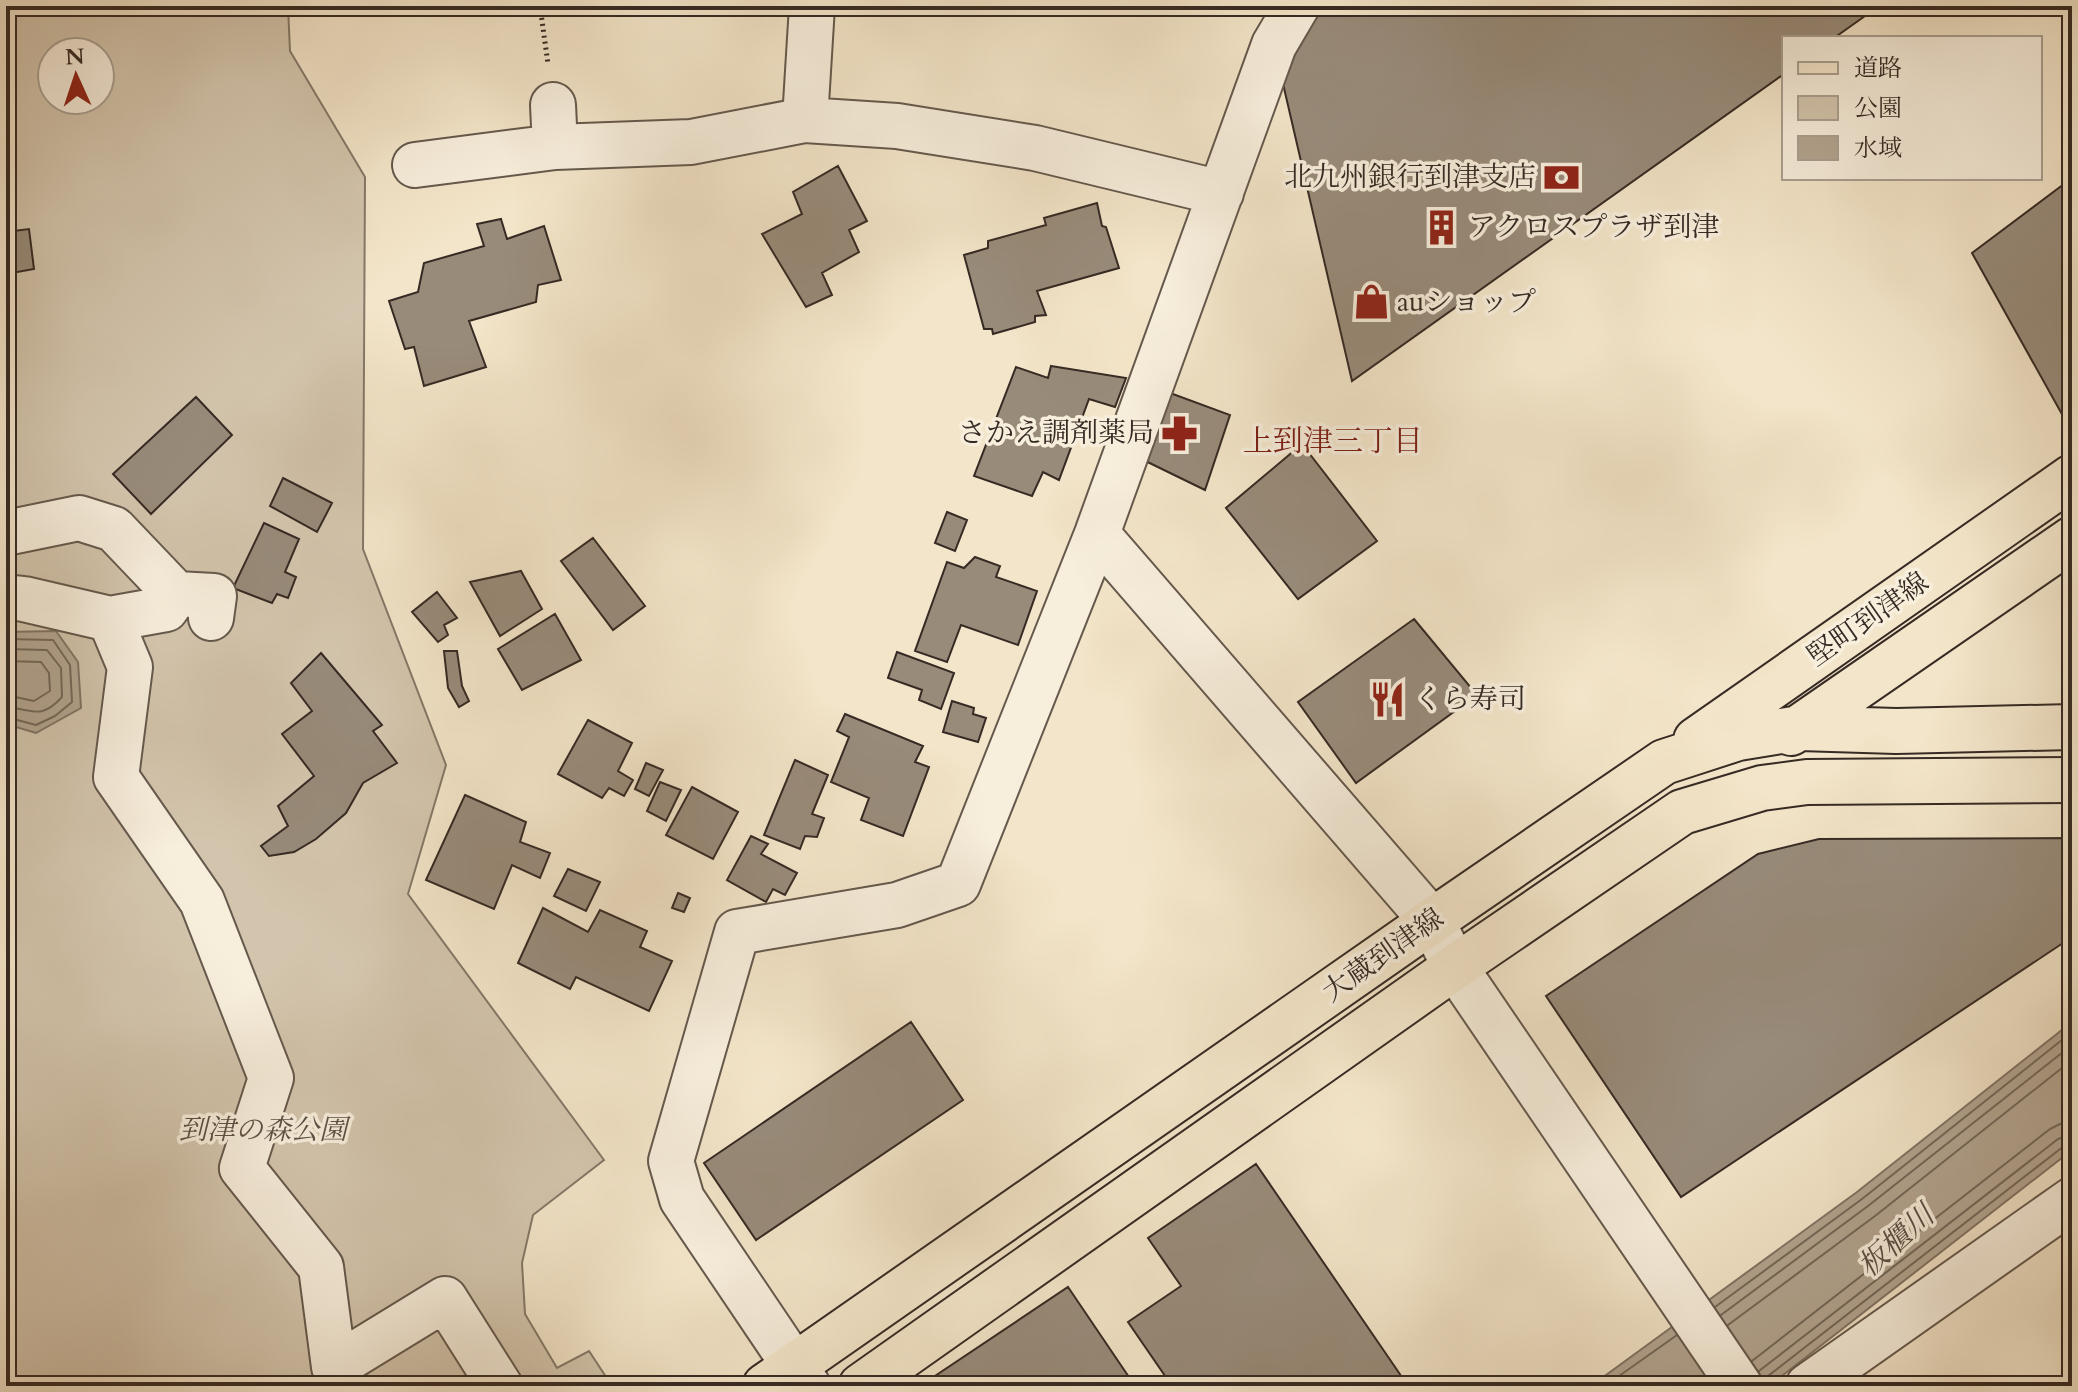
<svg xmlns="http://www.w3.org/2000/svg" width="2078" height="1392" font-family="Cardo,'Noto Serif JP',serif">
<rect width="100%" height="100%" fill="#f3e5c9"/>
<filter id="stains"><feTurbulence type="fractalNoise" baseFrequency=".0025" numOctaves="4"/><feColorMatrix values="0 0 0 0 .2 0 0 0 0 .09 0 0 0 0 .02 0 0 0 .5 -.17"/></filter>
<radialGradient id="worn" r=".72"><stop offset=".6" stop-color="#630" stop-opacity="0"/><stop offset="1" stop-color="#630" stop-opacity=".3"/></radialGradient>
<path fill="#d3c5ad" stroke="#847868" stroke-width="2" fill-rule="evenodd" d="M6,6H288L290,51L365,177L363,549L446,765L408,894L604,1160L533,1215L522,1263L525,1314L557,1368L589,1351L612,1386H6ZM52,52H100V100H52Z"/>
<path fill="#b3a591" stroke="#817465" stroke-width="2" d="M56,631L78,662L81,708L36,733L6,724V632Z
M2072,1022V1150L1769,1386H1591L1857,1192Z"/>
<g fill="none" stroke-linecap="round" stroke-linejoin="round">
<path stroke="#74685a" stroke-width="2" d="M6,639L53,640L70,665L72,702L55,716L36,725L6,717
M6,649L47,650L61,668L62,697C40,721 32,709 6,707
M6,661L41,662L49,673L50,691L34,701L6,695
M1715,1307L1862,1199L2072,1032
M1721,1315L1868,1206L2072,1045
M1728,1325L1875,1216L2072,1060
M1752,1361L2050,1129L2060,1124L2072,1122
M1759,1371L2058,1139L2072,1134
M1605,1386L1677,1335
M1765,1386L1768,1376L2064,1146L2072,1145"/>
</g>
<path fill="#988b7a" stroke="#362a24" stroke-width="2" d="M1329,6H1879L1834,38H1784V74L1352,381L1274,45Z
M838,166L867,221L849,230L859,252L822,273L832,295L806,307L762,234L802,214L793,192Z
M2072,178V422L2068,425L1972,253Z
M1097,203L1102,226L1106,227L1119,268L1037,291L1046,315L1035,316V322L993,334L992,329H984L964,255L988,248V241L1046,225L1044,218Z
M501,219L507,239L544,226L561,280L538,285L536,302L469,321L486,367L424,386L414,347L405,349L389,301L418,292L424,263L484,246L477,224Z
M29,229L34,269L6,274V232Z
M1051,366L1126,378L1115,407L1089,399L1059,480L1043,472L1032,496L974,476L1016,367L1048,378Z
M1162,390L1230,415L1205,490L1127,452Z
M196,397L232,435L151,514L113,474Z
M1302,444L1377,541L1298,599L1226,508Z
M283,478L332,503L317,532L270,506Z
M947,512L967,520L955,551L935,543Z
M264,523L299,539L285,572L296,577L288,598L277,594L272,603L233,588Z
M593,538L645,606L613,630L561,561Z
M975,557L1000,566L996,577L1037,591L1018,645L961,625L947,662L915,651L947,562L964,568Z
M521,571L542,609L500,636L470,582Z
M437,592L457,618L444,625L448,635L438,642L412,612Z
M555,614L581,660L522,690L498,649Z
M1414,619L1477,695L1356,783L1298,702Z
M444,651H457L462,686L469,701L459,707L448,688Z
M897,652L954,673L941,709L919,700L922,690L888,678Z
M321,653L382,725L373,731L397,763L363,783L346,813L316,839L294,852L269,856L261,846L288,826L278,806L314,776L282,734L312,711L291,683Z
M952,701L974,708L973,714L986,718L978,742L943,732Z
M845,714L923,746L915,762L929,767L903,836L861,820L869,798L831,782L849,737L837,731Z
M588,720L632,743L618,771L633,780L624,796L609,788L602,798L558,774Z
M795,760L828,775L812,814L824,818L817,837L805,836L800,849L764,835Z
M646,763L663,770L649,796L635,789Z
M660,782L681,790L666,821L647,811Z
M692,787L738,812L713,859L666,835Z
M465,795L526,822L520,842L550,853L540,878L512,865L494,909L426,880Z
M751,836L768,844L761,854L797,873L785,895L773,889L766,902L727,880Z
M2072,838V937L1681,1197L1546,996L1758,854L1819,839Z
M568,869L600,882L586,911L554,896Z
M678,893L690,898L684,912L672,908Z
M543,908L588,932L600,910L647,931L640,947L672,961L649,1011L576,977L570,989L518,963Z
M911,1022L963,1100L756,1240L704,1163Z
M1256,1164L1408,1386H1172L1128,1322L1181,1286L1148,1238Z
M1068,1287L1135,1386H920Z"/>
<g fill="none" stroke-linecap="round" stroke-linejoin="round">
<defs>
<path id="minor" d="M553,105L555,147
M805,120L812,6
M415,165L555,147L691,142L805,120L897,126L1035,148L1221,193
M6,533L79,518L114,529L176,594L166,609L110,619
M1097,534L1432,921L1455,967L1740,1386
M176,594L214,596L211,618
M6,597L24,599L110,619L130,667L116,777L202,901L271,1078L242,1168L321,1267L334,1367L445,1299L500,1386
M808,1386L682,1199L671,1161L737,932L897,905L958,884L1097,534L1274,45L1297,6
M1808,1386L2072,1200"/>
<path id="major" d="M1791,733L2072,539
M1696,740L2072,477
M765,1386L1432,921L1664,762L1738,738L1800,728L1896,731L2072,727
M861,1386L1455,967L1682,812L1762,788L1807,782L2072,780"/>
</defs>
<use href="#minor" stroke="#65594d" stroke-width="48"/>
<use href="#major" stroke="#362a24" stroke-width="48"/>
<path stroke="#362a24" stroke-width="5" stroke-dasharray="2 4" stroke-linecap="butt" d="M540,6L548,64"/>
<use href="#minor" stroke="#f7eedc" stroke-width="44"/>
<use href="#major" stroke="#f3e5c9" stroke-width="44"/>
</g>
<defs>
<symbol id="bank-bare" viewBox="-9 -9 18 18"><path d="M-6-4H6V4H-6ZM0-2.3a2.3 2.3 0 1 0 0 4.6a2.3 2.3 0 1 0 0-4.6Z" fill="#8f2418" stroke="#f7eedc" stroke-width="2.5" paint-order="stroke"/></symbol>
<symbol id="building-bare" viewBox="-9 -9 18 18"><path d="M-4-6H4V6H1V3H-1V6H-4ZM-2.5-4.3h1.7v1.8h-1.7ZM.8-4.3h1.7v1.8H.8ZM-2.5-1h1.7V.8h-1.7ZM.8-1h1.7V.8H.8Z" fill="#8f2418" stroke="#f7eedc" stroke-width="2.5" paint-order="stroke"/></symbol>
<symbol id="shop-bare" viewBox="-9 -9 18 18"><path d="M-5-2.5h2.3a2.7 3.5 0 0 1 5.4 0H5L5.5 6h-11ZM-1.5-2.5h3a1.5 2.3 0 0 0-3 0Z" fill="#8f2418" stroke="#f7eedc" stroke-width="2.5" paint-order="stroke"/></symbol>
<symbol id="pharmacy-bare" viewBox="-9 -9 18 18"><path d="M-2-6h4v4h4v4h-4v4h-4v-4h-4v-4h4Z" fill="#8f2418" stroke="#f7eedc" stroke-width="2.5" paint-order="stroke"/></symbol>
<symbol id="restaurant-bare" viewBox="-9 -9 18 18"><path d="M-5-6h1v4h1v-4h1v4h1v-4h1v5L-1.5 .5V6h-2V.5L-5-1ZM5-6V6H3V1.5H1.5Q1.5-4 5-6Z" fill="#8f2418" stroke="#f7eedc" stroke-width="2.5" paint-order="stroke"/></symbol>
</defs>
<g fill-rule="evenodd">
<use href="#bank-bare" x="1536" y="152" width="51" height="51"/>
<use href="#building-bare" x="1416" y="202" width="51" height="51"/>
<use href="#shop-bare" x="1346" y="276" width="51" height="51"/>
<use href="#pharmacy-bare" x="1154" y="408" width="51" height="51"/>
<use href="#restaurant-bare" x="1362" y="674" width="51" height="51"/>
</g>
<g text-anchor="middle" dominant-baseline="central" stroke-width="7" stroke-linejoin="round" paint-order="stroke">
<g font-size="28" fill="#362a24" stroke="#f7eedc" text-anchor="start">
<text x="1536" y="177" text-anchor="end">北九州銀行到津支店</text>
<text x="1468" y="227">アクロスプラザ到津</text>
<text x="1397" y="302">auショップ</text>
<text x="1154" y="433" text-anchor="end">さかえ調剤薬局</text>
<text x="1414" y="699">くら寿司</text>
</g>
<g font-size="28" fill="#362a24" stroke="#f7eedc">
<text transform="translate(1868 619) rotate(-35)">堅町到津線</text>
<text transform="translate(1383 955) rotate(-35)">大蔵到津線</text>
</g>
<g font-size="28" font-style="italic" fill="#5d5146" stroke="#f7eedc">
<text x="263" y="1130">到津の森公園</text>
</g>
<g font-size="30" fill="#7a1f14" stroke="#f7eedc">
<text x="1333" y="441">上到津三丁目</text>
</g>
<g font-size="30" font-style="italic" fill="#5c4f45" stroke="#f7eedc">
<text transform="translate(1896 1241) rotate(-42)">板櫃川</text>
</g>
</g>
<rect width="2078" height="1392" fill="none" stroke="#f3e5c9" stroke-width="32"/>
<rect x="8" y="8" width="2062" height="1376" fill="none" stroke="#362a24" stroke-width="4"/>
<rect x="16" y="16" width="2046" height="1360" fill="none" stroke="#362a24" stroke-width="2"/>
<rect x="1782" y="36" width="260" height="144" fill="#f7eedc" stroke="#aaa092" stroke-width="2"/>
<rect x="1798" y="62" width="40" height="12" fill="#f3e5c9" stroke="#aaa092" stroke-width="2"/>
<text x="1854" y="76" font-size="24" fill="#362a24">道路</text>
<rect x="1798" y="96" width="40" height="24" fill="#d3c5ad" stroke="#aaa092" stroke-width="2"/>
<text x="1854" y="116" font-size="24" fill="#362a24">公園</text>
<rect x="1798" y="136" width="40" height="24" fill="#b3a591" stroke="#aaa092" stroke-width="2"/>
<text x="1854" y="156" font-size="24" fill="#362a24">水域</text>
<g transform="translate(76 76) rotate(357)"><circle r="38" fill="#f7eedc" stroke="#aaa092" stroke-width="2"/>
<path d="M0-6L14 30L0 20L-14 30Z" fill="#8f2418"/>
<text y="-12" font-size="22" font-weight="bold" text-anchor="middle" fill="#362a24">N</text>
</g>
<rect width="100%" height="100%" filter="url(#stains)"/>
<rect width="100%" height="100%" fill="url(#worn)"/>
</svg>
